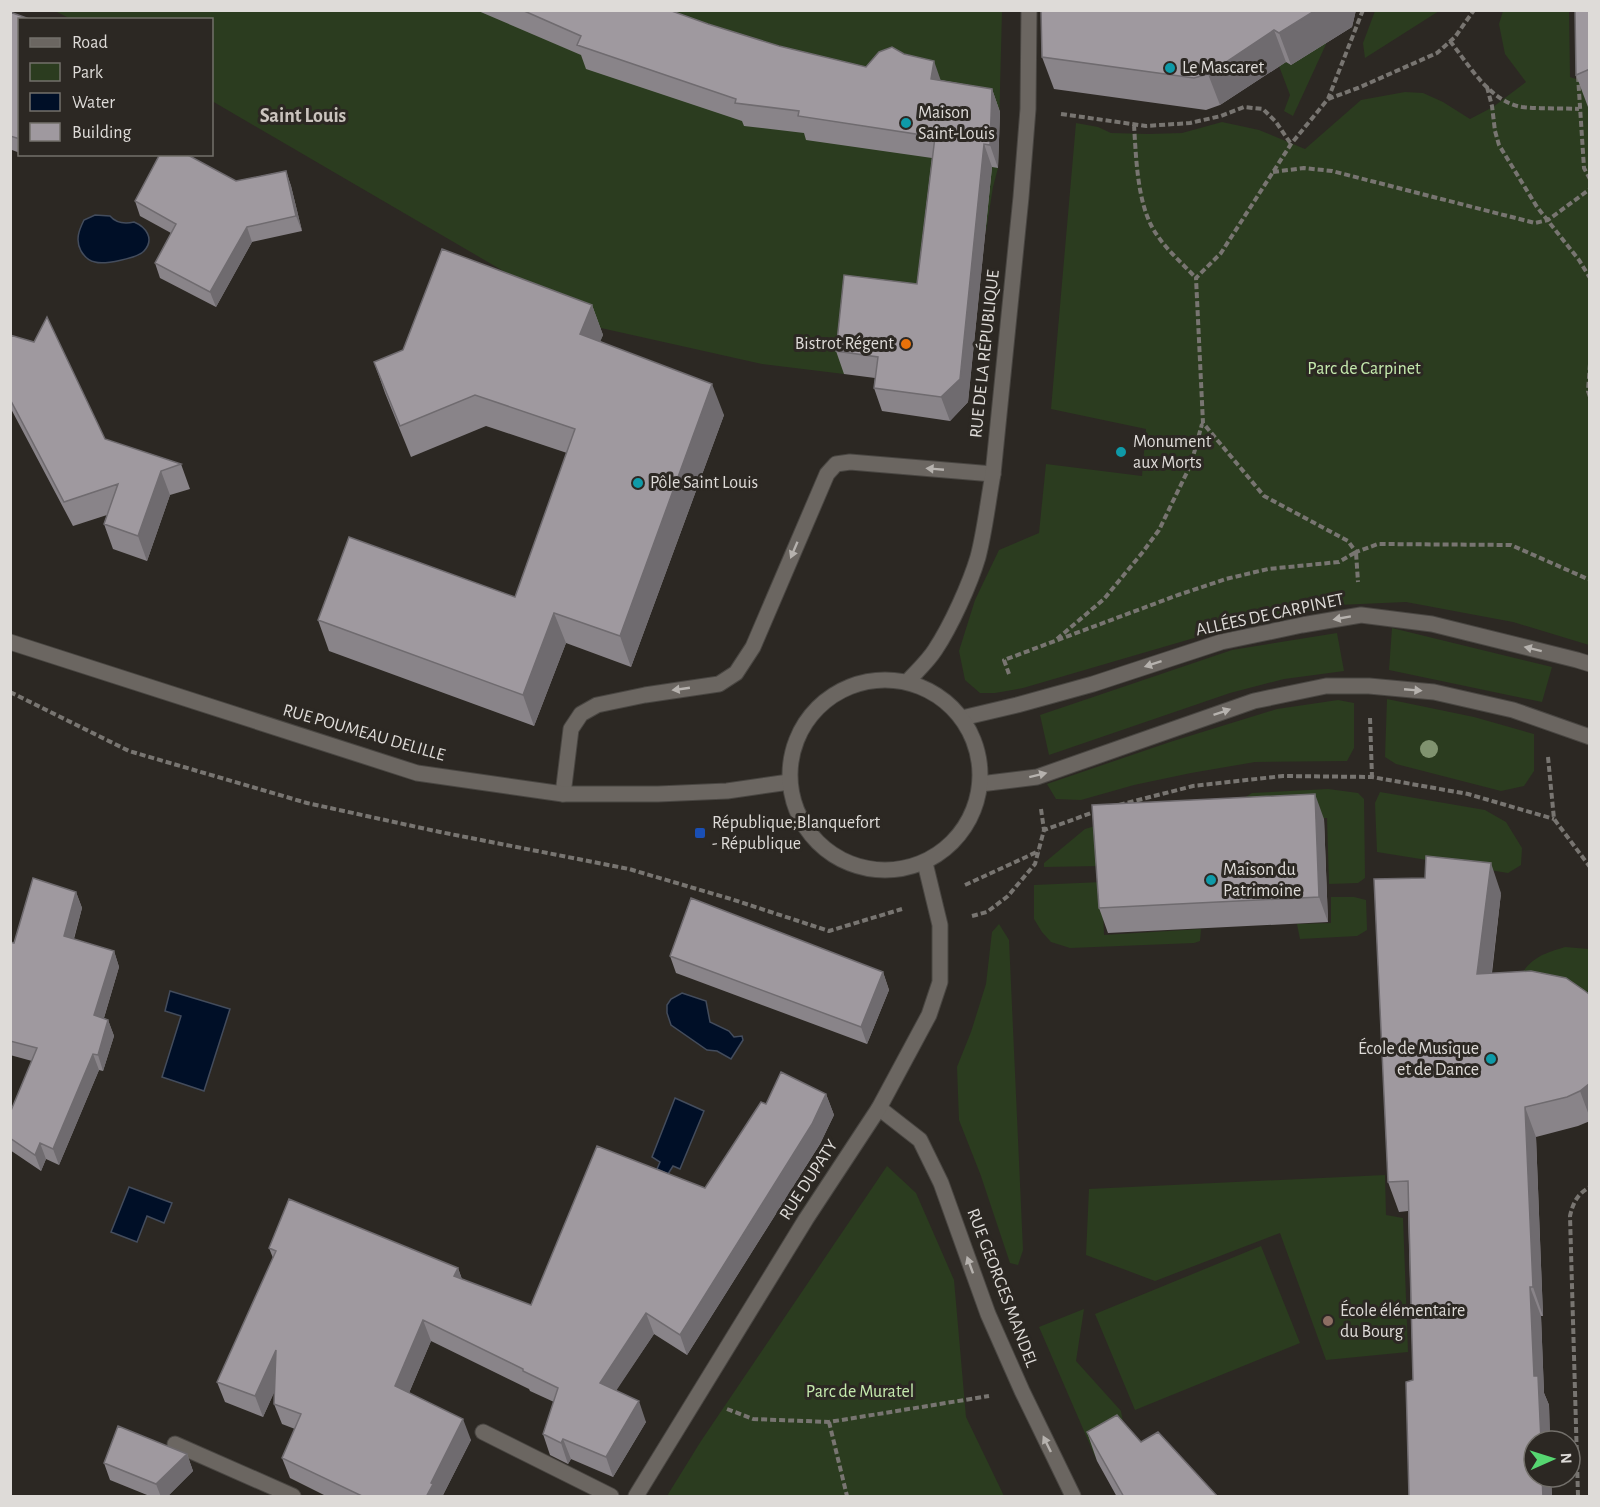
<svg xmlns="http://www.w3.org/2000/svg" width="1600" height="1507" font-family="'Alegreya Sans',sans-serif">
<rect width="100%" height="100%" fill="#2c2823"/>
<path fill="#2b3c1f" d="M55,11H1002L998,168L993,187L986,231L936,225L925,307L844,374L762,364L601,328L212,101V20L71,19Z
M1375,11V10L1439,11L1365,58L1363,43Z
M1503,11H1569L1570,77L1588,83L1590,105L1589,645L1513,622L1406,602L1338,605L1242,624L1023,688L995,693H980L965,680L959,651L975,600L999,550L1039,533L1046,464L1142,476L1146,429L1051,409L1076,123L1098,127L1111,133L1148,134L1182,133L1222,122L1259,130L1305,149L1361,100L1405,92L1423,93L1443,102L1470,119L1493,107L1526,82L1505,54L1499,24Z
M1327,42L1293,116L1284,111L1290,95L1279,66L1286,62L1291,65Z
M1392,628L1552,667L1542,702L1389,670Z
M1337,633L1344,671L1284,679L1230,693L1049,755L1040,715L1232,650Z
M1387,699L1474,717L1534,734V771L1524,786L1501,791L1396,764L1385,757Z
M1338,700L1354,703V748L1347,761L1255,762L1191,773L1134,785L1081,800L1056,799L1047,784L1170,742L1277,709Z
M1328,789L1358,793L1364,799L1365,878L1358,883L1329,884L1327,818L1244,824V798L1252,793Z
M1380,792L1485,810L1506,822L1522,848L1521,865L1508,873L1377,852L1375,803Z
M1132,815L1100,866L1044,867V863L1085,829Z
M1102,882L1104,935L1201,929L1200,941L1194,943L1070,948L1051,942L1042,932L1034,919V885Z
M1331,897H1354L1366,900L1367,930L1357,936L1300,939L1297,924L1331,923Z
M999,924L1009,940L1023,1250L1018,1265L1010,1263L981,1176L959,1120L957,1067L971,1032L986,984L992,932Z
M1565,947L1589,949V997L1515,985C1528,960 1538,955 1565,947Z
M887,1166L916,1193L954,1280L966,1417L1004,1496H667L701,1441Z
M1385,1175L1386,1215L1403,1218L1408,1352L1326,1360L1280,1233L1155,1281L1086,1255L1089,1189Z
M1261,1246L1300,1343L1135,1410L1095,1314Z
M1084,1309L1076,1361L1121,1411L1127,1445L1097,1461L1039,1327Z"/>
<path fill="#000f27" stroke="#434c5c" stroke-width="1.5" d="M95,215L110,216C116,223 125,224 134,222C146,227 155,239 144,251C138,258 104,265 95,262C89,261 84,256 81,251C75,240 79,230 84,220Z
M170,991L230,1009L204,1091L162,1077L181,1016L165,1011Z
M682,993L706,1001L710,1022L729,1031L734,1037L742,1036L743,1040L731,1059L717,1051L707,1050L671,1025L667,1013V1005L671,999Z
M675,1098L704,1111L680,1169L673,1166L668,1174L657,1169L660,1162L652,1157Z
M129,1187L172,1203L164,1223L147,1216L137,1242L111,1232Z"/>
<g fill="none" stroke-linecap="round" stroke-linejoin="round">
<defs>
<path id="service" d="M563,794L571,729L581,714L597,705L645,695L719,684L736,673L753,647L827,474L836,464L850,462L993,474
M483,1432L611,1496
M175,1444L293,1496"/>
<path id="minor" d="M10,642L417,773L563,794H658L727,791L789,782
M962,718L1017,705L1093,684L1221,642L1302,625L1361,615L1432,624L1577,660L1590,664
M980,784L1037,777L1254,701L1326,686H1369L1434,692L1513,710L1590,737
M879,1108L920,1140L941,1183L988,1314L1022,1391L1073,1496"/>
<path id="tertiary" d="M790 775a95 95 0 1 1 190 0a95 95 0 1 1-190 0Z
M908,681C917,671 928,661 935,650C951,626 970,584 978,557C985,530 988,501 993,474L1021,197L1028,109L1029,10
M636,1496L806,1219L879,1108L929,1015L940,982V925L925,863"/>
</defs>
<use href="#service" stroke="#494642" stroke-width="17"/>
<use href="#minor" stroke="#494642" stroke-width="17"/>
<use href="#tertiary" stroke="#494642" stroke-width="17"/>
<path stroke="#787571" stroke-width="4" stroke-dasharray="6 3" stroke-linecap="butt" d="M1363,10L1328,99L1291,144L1221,253L1196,278L1203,423L1264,496L1348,541L1356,552L1378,544L1511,545L1590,580
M1450,41C1469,65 1490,102 1522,107C1541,109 1561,108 1579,109
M1578,76L1584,168L1590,179
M1487,87L1492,106L1495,131L1499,145L1537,207L1579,260L1590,278
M1328,99L1358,88L1437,53L1455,37L1474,10
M1061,114L1146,126L1190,123L1221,116L1244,107L1263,109L1276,122L1291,144
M1134,125C1136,156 1137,197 1151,225C1161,245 1181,262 1196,278
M1273,172L1304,168L1332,171L1535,223L1548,220L1590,189
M1590,364L1588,391L1590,397
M1057,639L1104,599L1142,553L1159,530L1191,464L1202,424
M1009,674L1004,660L1178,595L1226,579L1268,569L1339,562L1356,552L1358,582
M10,692L129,751L307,803L440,832L629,869L731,899L829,931L902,909
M1370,718L1372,777
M1548,757L1554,819L1590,867
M1119,805L1193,786L1283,776L1372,777L1468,794L1554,819
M1041,809L1044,830
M965,885L1039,851
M972,916L987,912L1008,896L1035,864L1044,830L1097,811
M727,1409L753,1419L829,1422L989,1396
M829,1422L847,1496
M1578,1496L1570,1216C1573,1203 1577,1194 1590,1187"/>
<use href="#service" stroke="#6b6661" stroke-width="15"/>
<use href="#minor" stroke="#6b6661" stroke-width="15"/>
<use href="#tertiary" stroke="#6b6661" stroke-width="15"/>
</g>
<circle fill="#80936f" cx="1429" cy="749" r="9"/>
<path fill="#898489" d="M476,10H669L708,24L779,46L866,67L992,89L1000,112L998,168L992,167L968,402L950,421L882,411L874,388L875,378L844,374L836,351L917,284L932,158L806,140L804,133L744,126L742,121L586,69L581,55Z
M1041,10H1356L1352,27L1291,65L1286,62L1220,105L1206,110L1054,89L1042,57Z
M1590,10V106L1588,107L1576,75Z
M10,12L20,20V153L12,150L10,155Z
M286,171L291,186L302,231L252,242L216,307L160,278L155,263L171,233L140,216L135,201Z
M592,305L603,335L600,341L724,415L631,667L566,643L534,726L329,651L318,620L515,597L567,453L486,426L411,457L385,393L374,362Z
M10,335L105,439L181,464L190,489L170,495L147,561L113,549L104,524L107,515L73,526L10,407Z
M1324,819L1328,922L1108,933L1099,908Z
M76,892L82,908L74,939L114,951L119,967L104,1018L108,1020L114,1036L103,1071L99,1070L59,1165L46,1159L41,1171L10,1150V1113L32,1061L10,1055V942L14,943Z
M1501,893L1492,973L1590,995V1121L1578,1126L1536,1137L1543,1316H1541L1544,1393L1549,1405L1550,1441H1534V1477H1551L1552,1497L1413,1380L1408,1211L1399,1212L1388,1182Z
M670,956L883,972L889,990L867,1044L676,973Z
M826,1094L834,1115L820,1144L687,1355L654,1334L616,1390L646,1422L613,1477L571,1459L568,1464L550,1455L543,1434L554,1402L530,1391L529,1389L431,1341L409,1393L471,1440L442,1497H328L290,1478L282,1458L295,1429L282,1424L274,1404L275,1390L263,1417L225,1402L217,1382L273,1258L269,1248L458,1268L462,1279L531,1305L705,1188L766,1104Z
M1087,1432L1141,1442L1218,1497H1117L1097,1461Z
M187,1454L193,1471L167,1497H152L110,1480L104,1463Z"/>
<path fill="#6f6b6f" d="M1316,10H1356L1352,27L1291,65L1279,33Z
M1274,30L1286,62L1220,105L1208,74Z
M934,61L942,84L931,79Z
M992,89L1000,112L998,168L990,145Z
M984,144L992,167L968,402L950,421L941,397Z
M286,171L291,186L302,231L296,216Z
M247,227L252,242L216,307L210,292Z
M592,305L603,335L591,364L580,334Z
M712,384L724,415L631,667L620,636Z
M161,471L170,495L147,561L138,536Z
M554,613L566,643L534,726L523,695Z
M1315,794L1324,819L1328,922L1319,897Z
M1491,863L1501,893L1488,1003L1477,974Z
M76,892L82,908L70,952L64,936Z
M114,951L119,967L100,1031L94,1015Z
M883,972L889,990L867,1044L861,1027Z
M108,1020L114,1036L103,1071L98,1055Z
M93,1054L99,1070L59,1165L53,1149Z
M1590,1083V1118L1580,1091Z
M826,1094L834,1115L820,1144L687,1355L680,1335Z
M1525,1107L1536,1137L1543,1316L1533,1287Z
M40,1143L46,1159L41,1171L35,1155Z
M458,1268L465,1289L454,1276Z
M1530,1287L1541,1316L1544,1393L1549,1405L1550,1441H1540L1534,1376Z
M646,1313L654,1334L608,1403L600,1383Z
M423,1320L431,1341L403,1407L395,1386Z
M276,1350L284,1371L263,1417L255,1396Z
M639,1401L646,1422L613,1477L606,1457Z
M463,1419L471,1440L442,1497H426L431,1483Z
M563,1439L571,1459L568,1464L561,1443Z
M187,1454L193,1471L167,1497H161L156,1484Z
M1542,1477H1551L1552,1497H1543Z"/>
<path fill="#9f999f" stroke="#6f6b6f" stroke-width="1.5" d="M522,10H669L708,24L779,46L866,67L879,52L892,47L904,54L934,61L931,79L992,89L990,145L984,144L960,379L941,397L874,388L878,357L836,351L844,275L917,284L935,137L798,116L799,111L735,103L736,99L577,45L581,36Z
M1041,10H1316L1279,33L1274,30L1208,74L1194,78L1042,57Z
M1575,10H1590V69L1576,75Z
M10,12L32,20H20V139L10,136Z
M160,154H186L236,181L286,171L296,216L247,227L210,292L155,263L176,224L135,201Z
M442,249L592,305L580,334L712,384L620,636L554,613L523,695L318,620L349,537L515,597L575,429L475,395L400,426L374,362L403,350Z
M47,317L105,439L181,464L161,471L138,536L104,524L118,484L64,502L10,399V335L34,342Z
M1315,794L1319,897L1099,908L1092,805Z
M1426,856L1491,863L1477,974L1531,971L1566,978L1585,991L1590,995V1083L1580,1091L1567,1097L1525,1107L1533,1287H1530L1534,1376H1538L1541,1441H1534V1477H1542L1543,1497H1409L1406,1382L1413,1380L1408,1181L1388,1182L1374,879L1425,878Z
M33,878L76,892L64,936L114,951L94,1015L108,1020L98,1055L93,1054L53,1149L40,1143L35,1155L10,1138V1113L37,1048L10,1041V942L14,943Z
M691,898L883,972L861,1027L670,956Z
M781,1072L826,1094L812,1124L680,1335L646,1313L600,1383L639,1401L606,1457L563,1439L561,1443L543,1434L558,1388L523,1371V1369L423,1320L395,1386L463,1419L431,1483L433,1484L426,1497H364L282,1458L301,1414L274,1404L276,1350L255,1396L217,1382L276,1251L269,1248L289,1199L458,1268L454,1276L531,1305L597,1146L705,1188L761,1102L766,1104Z
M1117,1415L1141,1442L1158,1432L1218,1497H1124L1087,1432Z
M118,1426L187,1454L156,1484L104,1463Z"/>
<defs><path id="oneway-solid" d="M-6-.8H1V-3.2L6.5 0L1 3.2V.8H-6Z" transform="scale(1.5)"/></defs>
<g fill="#b6b2ae">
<use href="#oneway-solid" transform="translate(935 469) rotate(-175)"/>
<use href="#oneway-solid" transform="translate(794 550) rotate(113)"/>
<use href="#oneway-solid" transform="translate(1342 618) rotate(170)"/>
<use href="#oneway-solid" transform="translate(1533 649) rotate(-166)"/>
<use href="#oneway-solid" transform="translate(1153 664) rotate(162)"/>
<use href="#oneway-solid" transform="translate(681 689) rotate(172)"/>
<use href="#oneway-solid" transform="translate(1413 690) rotate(5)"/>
<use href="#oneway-solid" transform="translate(1222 712) rotate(-19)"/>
<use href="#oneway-solid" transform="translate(1038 775) rotate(-14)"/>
<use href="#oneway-solid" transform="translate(970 1265) rotate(-110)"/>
<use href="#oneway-solid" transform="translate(1047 1444) rotate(-116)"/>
</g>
<g fill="#0f9aa8" stroke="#2c2823" stroke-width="2">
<circle cx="1170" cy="68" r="6"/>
<circle cx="906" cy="123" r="6"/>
<circle cx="1121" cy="452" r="6"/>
<circle cx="638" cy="483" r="6"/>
<circle cx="1211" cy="880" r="6"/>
<circle cx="1491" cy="1059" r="6"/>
</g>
<circle fill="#e8710a" stroke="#2c2823" stroke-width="2" cx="906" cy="344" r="6"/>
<rect fill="#1a4fb4" stroke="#2c2823" stroke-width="2" x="694" y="827" width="12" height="12" rx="3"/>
<circle fill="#8d6e63" stroke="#2c2823" stroke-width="2" cx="1328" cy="1321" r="6"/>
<g text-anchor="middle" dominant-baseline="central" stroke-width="6" stroke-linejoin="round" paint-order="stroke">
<g font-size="18" fill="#dedbd8" stroke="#2c2823" text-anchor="start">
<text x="1182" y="68">Le Mascaret</text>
<text x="918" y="113">Maison<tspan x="918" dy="21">Saint-Louis</tspan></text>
<text x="894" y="344" text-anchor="end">Bistrot Régent</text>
<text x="1133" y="442">Monument<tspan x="1133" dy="21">aux Morts</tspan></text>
<text x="650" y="483">Pôle Saint Louis</text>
<text x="712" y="823">République;Blanquefort<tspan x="712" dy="21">- République</tspan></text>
<text x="1223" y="870">Maison du<tspan x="1223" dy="21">Patrimoine</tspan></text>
<text x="1479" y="1049" text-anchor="end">École de Musique<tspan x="1479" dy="21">et de Dance</tspan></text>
<text x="1340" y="1311">École élémentaire<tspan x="1340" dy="21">du Bourg</tspan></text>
</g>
<g font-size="18" fill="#dedbd8" stroke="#2c2823">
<text transform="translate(985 354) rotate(-84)">RUE DE LA RÉPUBLIQUE</text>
<text transform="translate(1270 615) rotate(-12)">ALLÉES DE CARPINET</text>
<text transform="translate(364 733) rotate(16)">RUE POUMEAU DELILLE</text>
<text transform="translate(809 1180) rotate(-57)">RUE DUPATY</text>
<text transform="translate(1002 1288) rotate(69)">RUE GEORGES MANDEL</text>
</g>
<g font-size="18" fill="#c5eaae" stroke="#2c2823">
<text x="1364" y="369">Parc de Carpinet</text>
<text x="860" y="1392">Parc de Muratel</text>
</g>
<g font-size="20" font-weight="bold" fill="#cac4be" stroke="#2c2823">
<text x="303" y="116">Saint Louis</text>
</g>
</g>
<rect width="1600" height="1507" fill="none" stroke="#dedbd8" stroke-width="24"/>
<rect x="18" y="18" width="195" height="138" fill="#2c2823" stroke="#73706b" stroke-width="1.5"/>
<rect x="30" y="38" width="30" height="9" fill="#6b6661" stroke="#73706b" stroke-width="1.5"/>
<text x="72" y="48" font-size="18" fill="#dedbd8">Road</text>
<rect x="30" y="63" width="30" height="18" fill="#2b3c1f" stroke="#73706b" stroke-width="1.5"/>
<text x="72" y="78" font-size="18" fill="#dedbd8">Park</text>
<rect x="30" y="93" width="30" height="18" fill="#000f27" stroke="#73706b" stroke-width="1.5"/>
<text x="72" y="108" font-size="18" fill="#dedbd8">Water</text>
<rect x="30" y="123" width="30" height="18" fill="#9f999f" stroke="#73706b" stroke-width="1.5"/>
<text x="72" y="138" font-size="18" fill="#dedbd8">Building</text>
<g transform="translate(1552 1459) rotate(87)"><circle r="28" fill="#2c2823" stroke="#73706b" stroke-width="1.5"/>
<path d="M0-4.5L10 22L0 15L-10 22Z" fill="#56d671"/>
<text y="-9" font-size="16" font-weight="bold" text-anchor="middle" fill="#dedbd8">N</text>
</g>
</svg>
